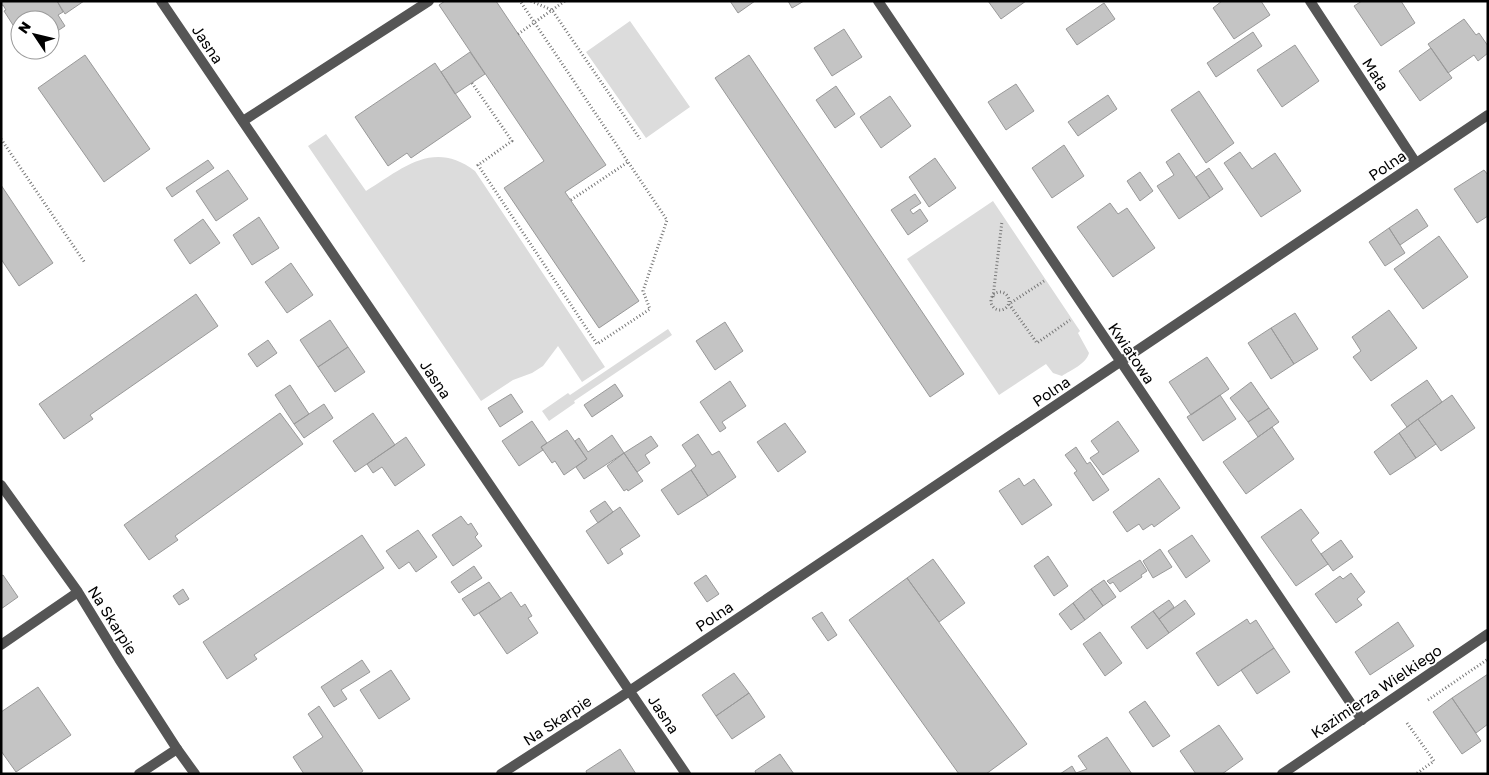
<svg xmlns="http://www.w3.org/2000/svg" width="1489" height="775" font-family="'Golos Text',sans-serif">
<rect width="100%" height="100%" fill="#fff"/>
<path fill="#dcdcdc" d="M630,21L690,107L646,138L586,52Z
M326,134L366,191C402,169 433,139 475,171L605,367L582,382L558,346L543,366L532,373L513,380L481,401L308,146Z
M993,201L1080,331L1078,333L1089,353C1086,364 1071,370 1062,376L1053,373L1046,364L999,395L907,259Z
M668,329L672,335L574,401L575,403L549,421L542,411L568,393L570,395Z"/>
<path fill="#c4c4c4" stroke="#999" d="M1,1H57L63,12L58,15L65,26L50,36V20H20V36L4,11L6,10L3,5L1,6Z
M57,1H84L65,14Z
M445,1H496L606,165L565,192L639,301L599,328L504,188L544,161L439,5Z
M730,1H755L738,13Z
M788,1H804L792,8Z
M988,1H1026L1001,19Z
M1222,1H1261L1270,15L1234,39L1213,8Z
M1362,1H1401L1415,23L1381,46L1354,6Z
M1104,3L1115,19L1077,45L1066,29Z
M1464,19L1476,35L1479,33L1488,46V53L1478,61L1474,55L1448,73L1428,44Z
M844,29L862,57L832,76L814,48Z
M1253,32L1262,46L1216,77L1207,63Z
M1295,45L1319,81L1282,107L1257,70Z
M1431,48L1452,78L1420,101L1399,71Z
M470,52L485,74L455,94L441,72Z
M85,55L150,149L104,182L38,88Z
M749,55L964,374L930,397L715,78Z
M435,63L471,117L411,158L407,153L388,166L355,117Z
M1016,84L1034,111L1006,130L988,102Z
M836,86L855,114L835,128L816,100Z
M1199,91L1234,143L1206,163L1171,110Z
M1108,95L1117,109L1078,136L1068,122Z
M890,96L911,126L881,148L860,117Z
M1064,145L1084,176L1052,198L1032,168Z
M1240,152L1252,169L1275,153L1301,191L1261,217L1224,163Z
M1179,153L1210,198L1179,219L1157,186L1174,175L1166,162Z
M935,158L956,188L929,207L909,177Z
M208,160L214,168L172,197L166,188Z
M1209,168L1223,189L1210,198L1196,177Z
M228,170L248,199L216,221L196,191Z
M1484,170L1488,175V216L1477,223L1454,189Z
M1140,172L1153,191L1140,201L1127,181Z
M1,185L53,263L19,286L1,259Z
M915,194L921,203L910,210L913,214L920,209L928,221L908,235L891,210Z
M1110,203L1118,214L1127,208L1155,248L1113,277L1077,227Z
M1417,209L1428,226L1400,245L1389,228Z
M259,217L279,248L252,265L233,235Z
M203,219L220,243L190,264L174,240Z
M1389,228L1405,253L1385,266L1369,242Z
M1439,236L1468,277L1423,309L1394,269Z
M291,263L313,295L287,313L265,282Z
M196,294L218,326L90,415L93,419L64,439L39,404Z
M1389,310L1417,348L1371,381L1353,357L1361,351L1352,337Z
M1295,313L1318,349L1294,364L1271,328Z
M330,320L348,347L318,367L300,340Z
M725,322L743,351L715,370L696,341Z
M1271,328L1294,364L1271,379L1248,343Z
M268,340L277,353L257,367L248,354Z
M348,347L365,372L335,392L318,367Z
M1207,357L1229,389L1191,415L1169,382Z
M1427,380L1442,402L1407,427L1391,405Z
M730,381L746,406L722,422L726,428L720,432L700,402Z
M1251,382L1269,408L1248,422L1230,398Z
M615,384L623,396L592,417L584,405Z
M290,385L309,414L294,424L275,395Z
M511,394L523,412L500,427L488,408Z
M1220,395L1236,419L1203,441L1187,417Z
M1452,395L1475,428L1441,451L1418,419Z
M324,404L333,418L304,438L294,424Z
M1269,408L1279,422L1258,437L1248,422Z
M280,413L303,444L175,536L178,540L149,560L124,525Z
M373,413L395,445L355,472L333,441Z
M1418,419L1436,444L1416,458L1399,433Z
M532,421L547,443L541,447L543,450L519,466L502,441Z
M1118,421L1139,451L1103,475L1090,458L1099,452L1091,441Z
M785,423L806,452L778,472L757,442Z
M1272,427L1294,459L1246,494L1223,462Z
M567,430L587,459L564,475L555,461L552,463L541,447Z
M1399,433L1416,458L1390,475L1374,452Z
M698,434L712,455L719,451L736,477L708,496L691,470L696,466L682,445Z
M612,435L624,453L584,479L576,467L587,459L575,441L579,438L588,452Z
M651,436L658,446L645,455L650,463L637,472L624,453Z
M406,437L425,465L395,486L382,467L373,473L367,464Z
M1076,447L1087,464L1090,462L1109,490L1093,501L1074,473L1077,471L1065,455Z
M624,453L643,481L628,491L627,489L624,491L607,466Z
M691,470L708,496L678,515L661,490Z
M1019,478L1024,486L1034,479L1052,505L1022,525L999,491Z
M1159,478L1180,508L1154,527L1152,524L1143,530L1139,524L1127,532L1113,512Z
M605,501L613,512L598,523L590,511Z
M620,507L640,536L620,549L623,554L608,564L586,531Z
M1301,509L1319,533L1311,540L1328,564L1296,586L1261,537Z
M461,516L468,525L471,523L478,534L475,537L482,546L453,566L432,535Z
M418,530L437,557L416,572L409,562L399,569L386,551Z
M362,535L384,568L254,655L257,659L227,679L203,642Z
M1192,535L1210,561L1186,578L1168,551Z
M1341,540L1353,557L1333,571L1321,554Z
M1160,549L1172,567L1153,578L1143,561Z
M1048,556L1068,586L1054,596L1034,566Z
M933,559L965,603L939,622L907,578Z
M1140,560L1147,571L1141,575L1142,577L1120,592L1113,582L1110,584L1107,581Z
M474,566L482,578L459,593L451,582Z
M1351,573L1365,592L1357,599L1362,605L1336,623L1315,594L1340,576L1343,579Z
M3,575L18,597L1,609V576Z
M706,575L719,594L707,602L694,583Z
M907,578L1027,744L986,774H959L849,620Z
M1104,580L1116,597L1103,606L1091,589Z
M489,582L501,599L474,616L462,599Z
M183,589L189,599L179,605L173,596Z
M1091,589L1103,606L1085,620L1073,603Z
M511,592L521,607L525,604L532,616L528,618L538,633L507,654L479,613Z
M1169,600L1174,607L1159,619L1153,611Z
M1185,600L1195,614L1169,633L1159,619Z
M1073,603L1085,620L1071,630L1059,614Z
M1153,611L1169,633L1147,649L1131,627Z
M822,612L837,635L828,641L812,618Z
M1247,619L1250,624L1256,620L1274,648L1218,686L1196,653Z
M1398,622L1414,646L1370,675L1355,652Z
M1100,632L1122,663L1105,676L1083,644Z
M1274,648L1290,672L1257,694L1241,670Z
M362,660L370,672L341,690L347,699L334,707L321,687Z
M391,670L410,699L379,719L360,690Z
M734,673L749,693L716,716L702,695Z
M1488,674V724L1476,733L1452,698Z
M38,687L71,735L16,772L1,751V712Z
M749,693L765,717L732,739L716,716Z
M1452,698L1481,741L1462,754L1433,712Z
M1145,701L1170,736L1153,747L1129,712Z
M319,706L363,771L359,774H304L293,757L323,737L308,714Z
M1219,725L1243,759L1222,774H1196L1180,751Z
M1107,737L1132,774H1060L1072,766L1076,773L1087,769L1078,756Z
M620,749L636,774H587L586,771Z
M780,754L794,774H756L755,771Z"/>
<g fill="none" stroke-linecap="round" stroke-linejoin="round">
<path stroke="#777" stroke-width="3" stroke-dasharray="1 2.5" stroke-linecap="butt" d="M531,1L552,10L640,139
M518,34L565,1
M472,83L512,141L478,165L597,344L650,309L643,291L667,220L520,1
M1,139L85,263
M571,200L628,162
M1044,281L1009,304L1037,343L1070,320
M991 301a9 9 0 1 1 18 0a9 9 0 1 1-18 0Z
M993,297L1002,221
M1428,700L1488,659
M1407,723L1434,761L1416,774"/>
<path stroke="#555" stroke-width="10" d="M243,121L429,1
M139,774L177,749"/>
<path stroke="#555" stroke-width="10" d="M161,1L686,774
M878,1L1362,720
M1310,1L1416,163
M1,485L78,592L119,659L177,749L195,774
M1,645L78,592
M501,774L619,698L1488,115"/>
<path stroke="#555" stroke-width="10" d="M1282,774L1488,634"/>
</g>
<g text-anchor="middle" dominant-baseline="central" stroke-width="4" stroke-linejoin="round" paint-order="stroke">
<g font-size="15" fill="#000" stroke="#fff">
<text transform="translate(208 44) rotate(56)">Jasna</text>
<text transform="translate(1376 74) rotate(57)">Mała</text>
<text transform="translate(1387 165) rotate(-34)">Polna</text>
<text transform="translate(1132 353) rotate(56)">Kwiatowa</text>
<text transform="translate(436 379) rotate(56)">Jasna</text>
<text transform="translate(1051 391) rotate(-34)">Polna</text>
<text transform="translate(714 616) rotate(-34)">Polna</text>
<text transform="translate(113 620) rotate(58)">Na Skarpie</text>
<text transform="translate(1376 691) rotate(-34)">Kazimierza Wielkiego</text>
<text transform="translate(664 714) rotate(56)">Jasna</text>
<text transform="translate(557 720) rotate(-33)">Na Skarpie</text>
</g>
</g>
<rect width="1489" height="775" fill="none" stroke="#000000" stroke-width="5"/>
<g transform="translate(35 35) rotate(305)"><circle r="24" fill="#ffffff" stroke="#999999"/>
<path d="M0-4L9 19L0 12L-9 19Z" fill="#000000"/>
<text y="-8" font-size="14" font-weight="bold" text-anchor="middle" fill="#000000">N</text>
</g>
</svg>
